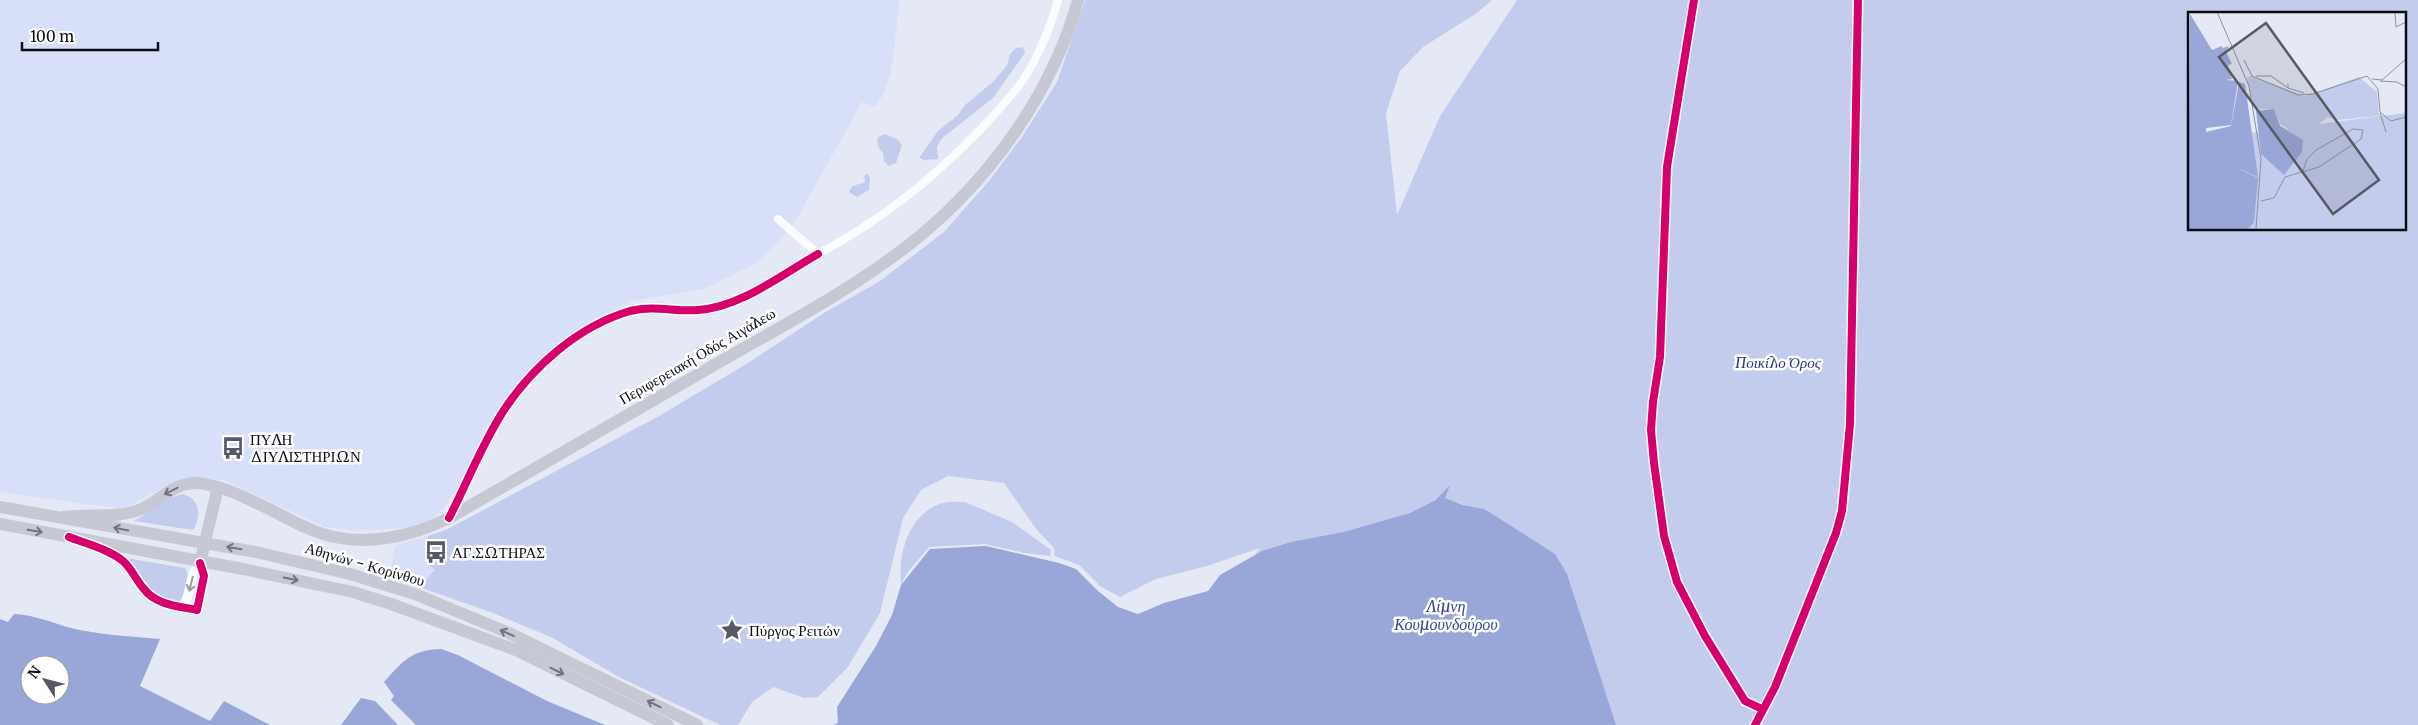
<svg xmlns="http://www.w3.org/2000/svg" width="2418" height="725" font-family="Merriweather,serif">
<rect width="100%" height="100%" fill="#e5e9f6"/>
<path fill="#d8dff9" d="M0,0H900L891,72L883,95L875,107L862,102L799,215L785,234L756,263L704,289L633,301L587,323L548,352L529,372L484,429L472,465L444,508L431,520L415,527L357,531L325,527L223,480L194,478L166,486L124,509L0,492Z
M428,536L430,566L435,570L419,587L389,575L396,545Z"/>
<path fill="#c3ccec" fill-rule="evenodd" d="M1085,0H1492L1477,13L1423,47L1400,71L1386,113L1397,215L1440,116L1517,0H2418V725H1137L1156,694L1260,548L1207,566L1156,579L1120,597L1100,586L1079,565L1055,556L1054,548L1037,530L1004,483L948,476L921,490L903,518L880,613L848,667L818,697L804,698L773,687L752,702L738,725H720L619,677L551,637L493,613L419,587L435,570L430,566L428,536L448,529L659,416L748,363L824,313L880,281L944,232L989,181L1022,137L1057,82ZM2189,14H2404V229H2189Z
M1023,47L1025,53L993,98L941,139L937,147L938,159L924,160L919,158L938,131L958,115L965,105L994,81L1007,65L1010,54L1016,48Z
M885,134L897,139L902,145L896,163L889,166L884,161L883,153C878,148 876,144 878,137Z
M867,174L870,177L869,190L857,197L849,192C852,183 857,186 865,182L864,176Z
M183,494C200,499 202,516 193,530L134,521L170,498Z
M965,502L1012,522L1051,550L1050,556L1025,553L985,544L929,547L907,573L901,585C898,554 908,514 942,503C949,501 958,502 965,502Z
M126,558L185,568L188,574L183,595L179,602L156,595Z"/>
<path fill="#99a6d8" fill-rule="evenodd" d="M1450,485L1445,498L1462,505L1484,509L1505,522L1555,554L1567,574L1616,725H834L838,723L837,707L876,646L892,615L901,585L930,549L986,546L1059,563L1076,569L1098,591L1118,607L1138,614L1164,603L1208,591L1220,575L1262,551L1291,542L1344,532L1410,513L1436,500Z
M14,614C33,615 48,621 67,627C97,635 129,636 160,639L140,686L210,721L224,701L270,725H0V619L8,622ZM30,665H60V695H30Z
M441,649L458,655L547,701L605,725H416L391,700L394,696L384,682C403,661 411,650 441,649Z
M361,698L375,701L398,725H341Z"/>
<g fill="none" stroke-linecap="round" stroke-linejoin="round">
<path stroke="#fbfcfe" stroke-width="8" d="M1694,0L1667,167L1660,357L1653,402L1651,430L1654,463L1664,536L1677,582L1705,636L1745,701L1762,709
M778,219L818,254C881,220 928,183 978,132C993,116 1010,99 1023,80C1039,56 1050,28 1058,0
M450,516C468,481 483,443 504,411C532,366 579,327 630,311C653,304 675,312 698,310C741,308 782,275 818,254
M1755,725L1775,687L1836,533L1842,511L1850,424L1858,0"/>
<path stroke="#fbfcfe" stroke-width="9" d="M89,545C105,551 121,556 132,570C139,579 143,590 153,598C165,606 183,607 197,610L204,576L200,563
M185,607L193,574L200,563"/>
<path stroke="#c6c9d3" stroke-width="12" d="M0,507L256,552L350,574L415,594L509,633L697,725
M64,517C89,513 115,519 139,510C159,502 174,482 197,483C221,485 243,497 265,507C284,516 303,528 323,534C364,547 411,537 449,518C534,469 619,420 704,371C776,329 857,288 921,235C993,175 1053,91 1078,0
M0,524L243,569L353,592L391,604L516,650L668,725
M200,563L218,487"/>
<defs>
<path id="cycleway" d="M1694,0L1667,167L1660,357L1653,402L1651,430L1654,463L1664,536L1677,582L1705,636L1745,701L1762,709
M449,518C467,483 482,444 504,410C533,366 579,326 630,311C654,305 675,312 698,310C741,307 781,275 818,254
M69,537C87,544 108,549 123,561C132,569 136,580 144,589C156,605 178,606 197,610L204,576L200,563
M1755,725L1775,687L1836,533L1842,511L1850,424L1858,0"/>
</defs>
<use href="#cycleway" stroke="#fff" stroke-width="11"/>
<use href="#cycleway" stroke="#d6006c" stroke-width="8"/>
</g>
<defs><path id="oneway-shaft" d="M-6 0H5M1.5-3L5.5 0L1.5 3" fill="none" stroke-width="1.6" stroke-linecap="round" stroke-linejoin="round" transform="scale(1.25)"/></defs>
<g stroke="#71747e">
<use href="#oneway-shaft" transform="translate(171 491) rotate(153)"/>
<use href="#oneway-shaft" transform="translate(121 529) rotate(-169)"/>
<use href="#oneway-shaft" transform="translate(35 531) rotate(10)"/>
<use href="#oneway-shaft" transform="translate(234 548) rotate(-170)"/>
<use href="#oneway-shaft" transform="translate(291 579) rotate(12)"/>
<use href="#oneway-shaft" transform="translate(507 633) rotate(-156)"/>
<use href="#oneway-shaft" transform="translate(557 671) rotate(26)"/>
<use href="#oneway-shaft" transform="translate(654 704) rotate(-154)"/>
</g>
<use stroke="#9b9ca1" href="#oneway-shaft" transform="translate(191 584) rotate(104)"/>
<defs>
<symbol id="bus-bare" viewBox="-9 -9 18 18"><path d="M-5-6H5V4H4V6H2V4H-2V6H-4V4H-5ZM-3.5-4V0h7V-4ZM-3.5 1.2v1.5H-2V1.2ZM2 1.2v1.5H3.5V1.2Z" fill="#575964" stroke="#fff" stroke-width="2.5" paint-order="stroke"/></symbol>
<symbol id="sight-bare" viewBox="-9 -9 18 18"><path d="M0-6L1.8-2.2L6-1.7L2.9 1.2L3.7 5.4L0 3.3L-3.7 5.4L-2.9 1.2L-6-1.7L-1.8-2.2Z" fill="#575964" stroke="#fff" stroke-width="2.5" paint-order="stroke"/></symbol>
</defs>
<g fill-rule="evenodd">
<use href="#bus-bare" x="217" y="432" width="32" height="32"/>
<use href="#bus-bare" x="420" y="536" width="32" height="32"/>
<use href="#sight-bare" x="716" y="614" width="32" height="32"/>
</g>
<g text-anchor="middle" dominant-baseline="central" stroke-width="5" stroke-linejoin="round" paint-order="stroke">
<g font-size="15" fill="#0a0c16" stroke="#fff">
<text transform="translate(697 356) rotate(-30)">Περιφερειακή Οδός Αιγάλεω</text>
<text transform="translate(365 564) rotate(16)">Αθηνών - Κορίνθου</text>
</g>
<g font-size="15" font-style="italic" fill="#2e3786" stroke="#fff">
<text x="1778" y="362">Ποικίλο Όρος</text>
</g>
<g font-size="15" fill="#0a0c16" stroke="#fff" text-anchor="start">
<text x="250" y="439">ΠΥΛΗ<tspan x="250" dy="17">ΔΙΥΛΙΣΤΗΡΙΩΝ</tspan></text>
<text x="452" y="552">ΑΓ.ΣΩΤΗΡΑΣ</text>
<text x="749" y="630">Πύργος Ρειτών</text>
</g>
<g font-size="16" font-style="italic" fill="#3a4696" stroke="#fff">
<text x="1446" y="606">Λίμνη<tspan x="1446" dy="18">Κουμουνδούρου</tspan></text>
</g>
</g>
<g transform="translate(2188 12)">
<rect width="218" height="218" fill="#e5e9f6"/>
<path d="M63,64L117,84L171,65L189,80L191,104L149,108L139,105L131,112L217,101V217H50L61,168L58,121L101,118L92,112L86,97H71L65,93L59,66Z" fill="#c3ccec"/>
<path d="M2,2L24,38L34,34L36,40L35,36L41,34L38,40L44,52L40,53L44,67L38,68L50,69L43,113L18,116V120L43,114L51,70L57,72L70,165L47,155L70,166L66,210L60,217H0ZM86,97L92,114L115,128L114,140L96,163L73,142L68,99Z" fill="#99a6d8"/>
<path fill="none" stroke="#8d919c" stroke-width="1" d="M29,0L61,74L73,147L68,217M207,0L208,15L218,10M56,48L64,64L110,83L125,82L179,64L190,77L192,100L203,109L218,105M68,64H83L100,76M184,67L194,68L218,47M192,69L209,70L218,75M100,72V76L116,81M192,101L198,120M73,189L86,186L97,165L131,155L173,127L175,118L165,117L128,138L119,147L115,159"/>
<path fill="#575964" fill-opacity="0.15" stroke="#575964" stroke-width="2.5" d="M78,11L191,168L145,202L31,45Z"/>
<rect width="218" height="218" fill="none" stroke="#0a0c16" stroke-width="2.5"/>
</g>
<g transform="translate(45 680) rotate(306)"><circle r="24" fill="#ffffff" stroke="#9d9ea2"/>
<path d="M0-4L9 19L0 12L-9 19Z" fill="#575964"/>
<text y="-8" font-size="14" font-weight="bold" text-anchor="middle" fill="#0a0c16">N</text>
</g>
<path d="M22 42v8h136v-8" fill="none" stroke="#0a0c16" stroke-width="2.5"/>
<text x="30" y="42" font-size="15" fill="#0a0c16" stroke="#ffffff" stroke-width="4" paint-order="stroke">100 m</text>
</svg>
